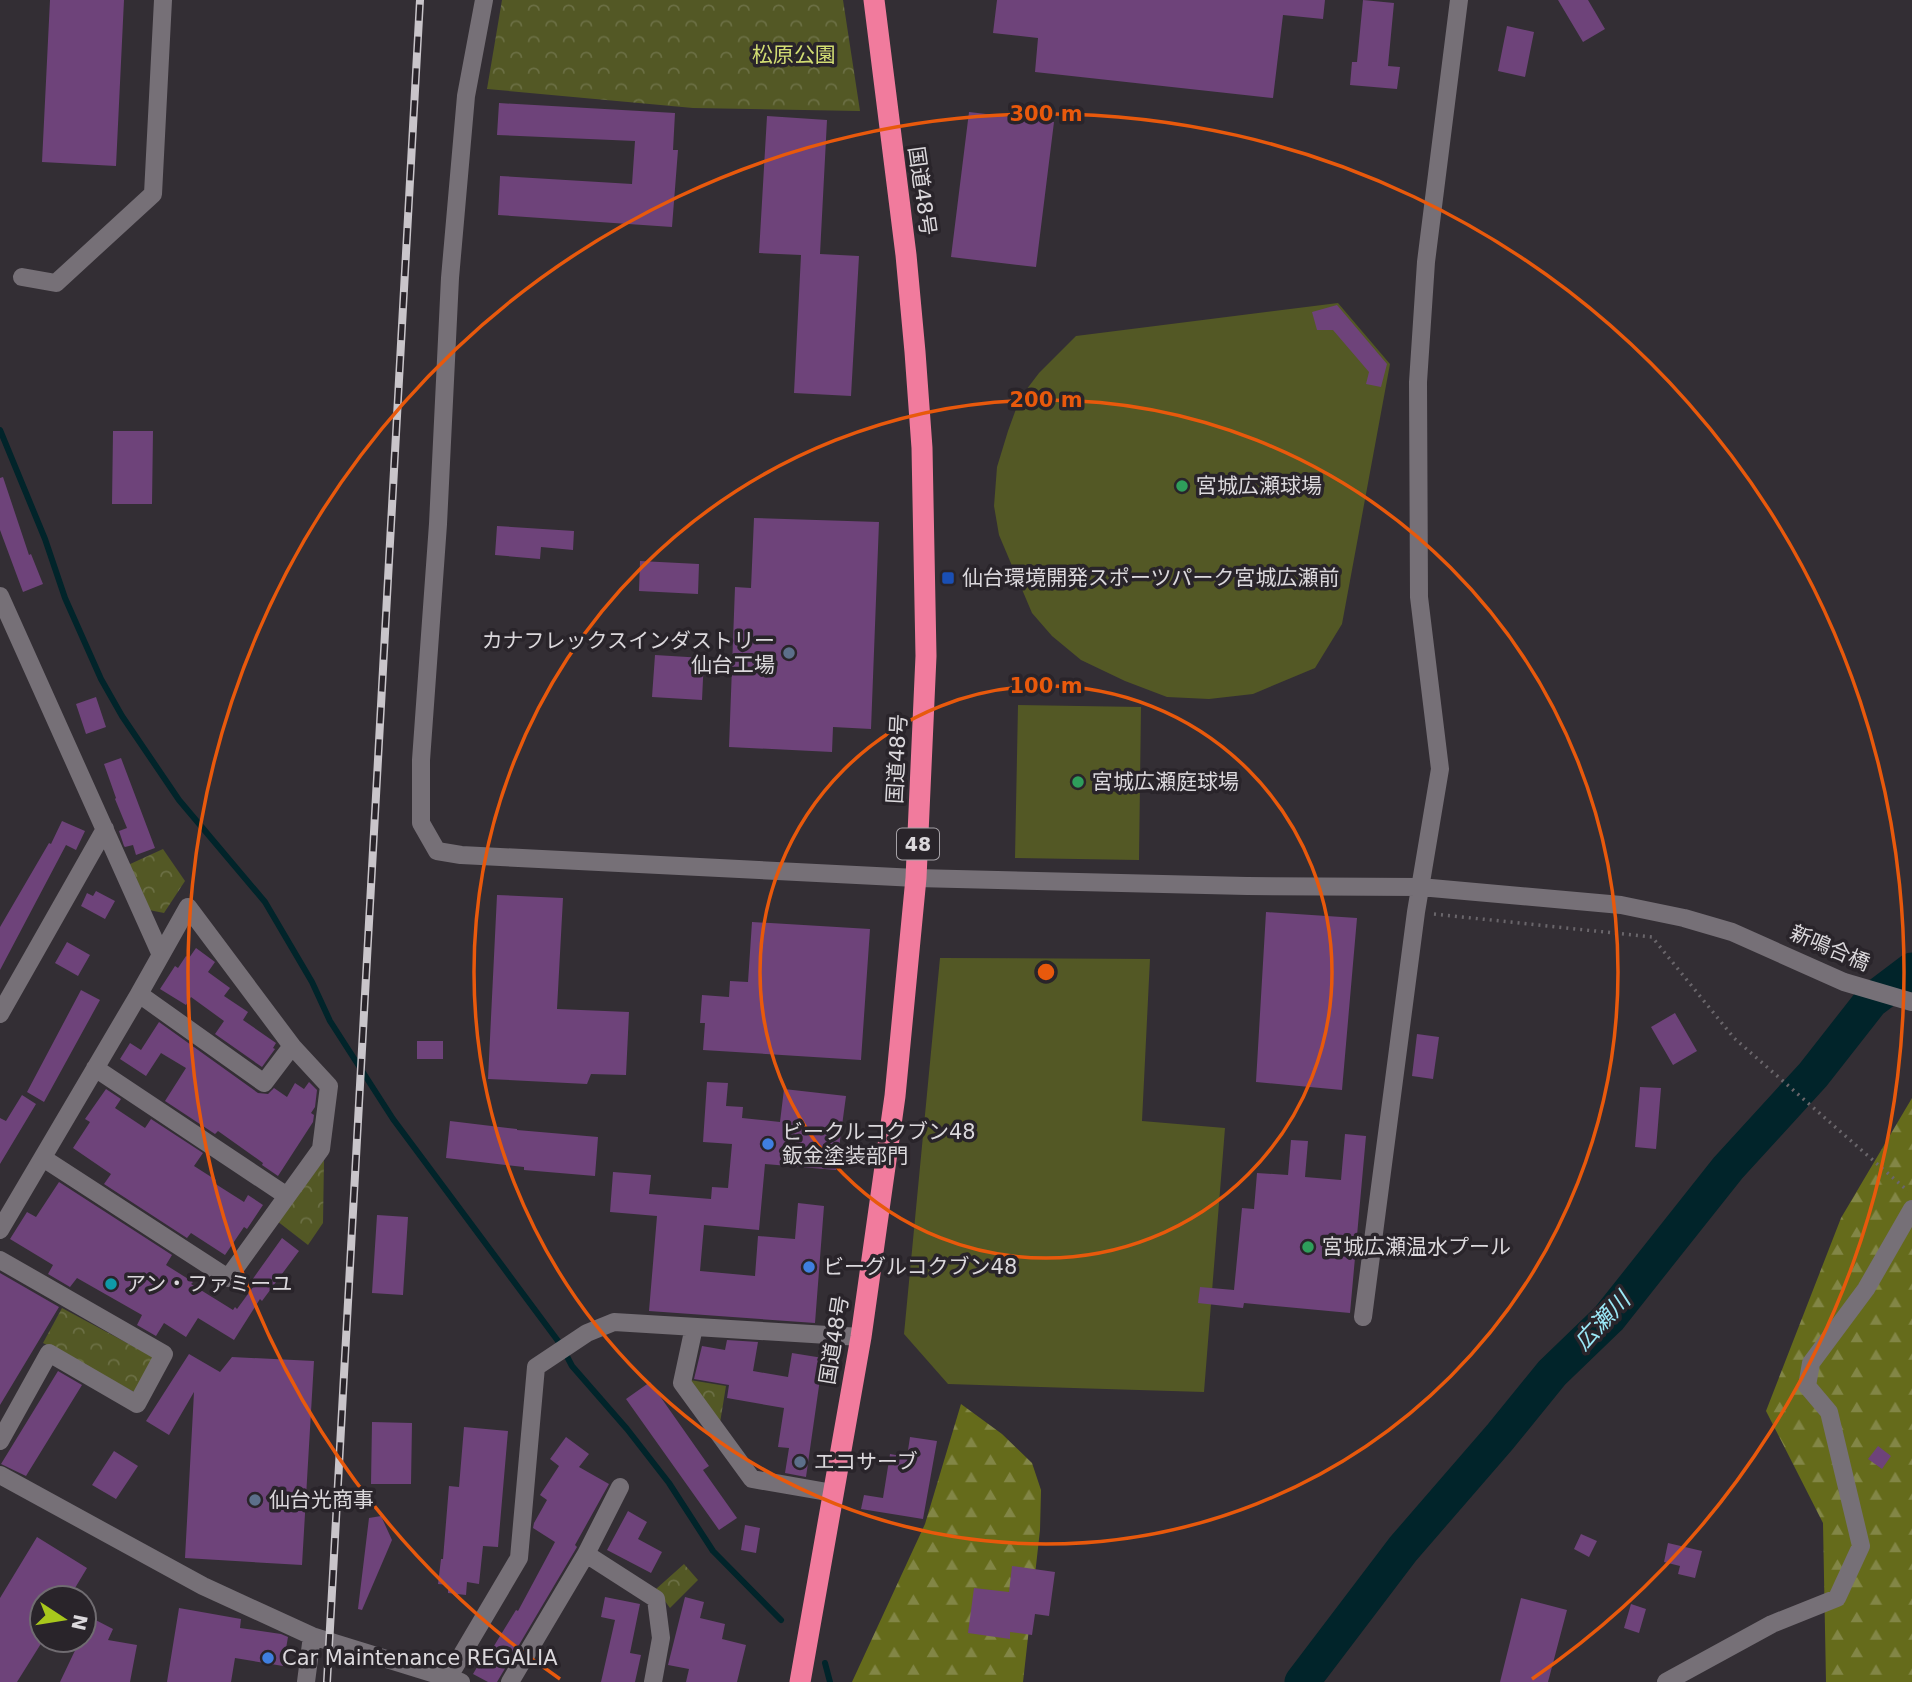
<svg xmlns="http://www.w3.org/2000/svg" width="1912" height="1682" font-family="'DejaVu Sans','Noto Sans JP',sans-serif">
<defs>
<pattern id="forest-firs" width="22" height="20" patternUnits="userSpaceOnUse" patternTransform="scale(1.75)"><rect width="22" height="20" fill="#656b1b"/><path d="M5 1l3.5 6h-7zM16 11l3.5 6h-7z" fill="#828646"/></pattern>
<pattern id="park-crowns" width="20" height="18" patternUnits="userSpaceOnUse" patternTransform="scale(1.75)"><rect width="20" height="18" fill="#535825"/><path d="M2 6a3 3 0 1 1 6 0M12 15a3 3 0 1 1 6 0" fill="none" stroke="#6b6f44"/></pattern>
</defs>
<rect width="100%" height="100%" fill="#332e34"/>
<path fill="url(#forest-firs)" d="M1912,1098V1682H1826L1823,1523L1766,1411L1841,1218Z
M961,1404L1002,1434L1032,1463L1041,1490L1040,1530L1023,1682H852L925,1524Z"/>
<path fill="url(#park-crowns)" d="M502,0H843L860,111L693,108L487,89Z
M163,849L185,881L164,913L149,910L128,865Z
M324,1160L323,1223L308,1245L277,1221Z
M62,1308L155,1358L136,1393L43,1343Z
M690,1380L726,1386L719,1429Z
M684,1564L698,1580L670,1608L656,1589Z"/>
<path fill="#535825" d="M1338,303L1390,364L1342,624L1315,668L1253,694L1209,699L1167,697L1125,681L1081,660L1052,636L1032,613L999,535L994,506L997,467L1008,431L1020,398L1039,373L1076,336Z
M1018,705L1141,707L1139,860L1015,858Z
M940,958L1150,959L1142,1121L1225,1128L1204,1392L948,1384L904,1334Z"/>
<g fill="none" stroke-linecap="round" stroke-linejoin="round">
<path stroke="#01242a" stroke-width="6" d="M0,430L45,539L65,598L101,679L122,716L179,800L265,902L312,982L330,1021L393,1119L561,1345L572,1366L627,1429L669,1483L713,1551L781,1620
M825,1663L830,1682"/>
<path stroke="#01242a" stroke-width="35" d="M1302,1682L1403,1549L1500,1437L1552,1373L1609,1318L1728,1168L1813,1075L1871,1001L1912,970"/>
</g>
<path fill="#6e437a" d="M50,0H124L116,166L42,162Z
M997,0H1325L1323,19L1283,15L1273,98L1035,72L1038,38L993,33Z
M1363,0L1394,3L1388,66L1400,67L1397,89L1350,85L1352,62H1357Z
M1558,0H1588L1605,29L1583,42Z
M1507,26L1534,32L1525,77L1498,71Z
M499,103L675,113L673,150H678L672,227L498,215L500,176L632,184L635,141L497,135Z
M969,112L1054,122L1036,267L951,257Z
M767,116L827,120L820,254L859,256L851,396L794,393L801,255L759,253Z
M1337,305L1387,364L1381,387L1366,384L1369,372L1333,330H1317L1312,312Z
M113,431H153L152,504H112Z
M3,477L29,555L31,554L43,584L23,592L0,530V478Z
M754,518L879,522L871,729L833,727L832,752L729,747L735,587L751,588Z
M497,526L574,531L573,550L541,547L540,559L495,555Z
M640,561L699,564L698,594L639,591Z
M655,655L704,658L702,700L652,697Z
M96,697L106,727L86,734L76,704Z
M121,758L155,848L136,855L133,845L125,847L124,846L119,831L127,828L115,799L116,798L104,764Z
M62,821L85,831L76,850L66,845L0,970V927L49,843L51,844Z
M96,891L115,901L105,919L81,906L87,893L93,896Z
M497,895L563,898L557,1009L629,1012L626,1075L591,1074L587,1084L488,1079Z
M1266,912L1357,918L1342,1090L1256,1082Z
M752,922L870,929L861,1060L703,1050L705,1023H700L702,995L729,997L730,981L748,982Z
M67,942L90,955L78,976L55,963Z
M196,948L215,962L208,972L230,988L224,996L248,1012L243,1020L276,1043L273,1048L275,1049L262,1067L215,1034L224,1021L191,997L186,1005L160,989L175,966L178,968L186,956L189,958Z
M81,990L100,1000L44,1102L27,1092Z
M1675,1013L1697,1051L1673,1065L1651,1027Z
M159,1022L258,1093L268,1094L274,1088L287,1097L295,1083L304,1089L309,1082L317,1090L315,1107L311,1113L314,1115L313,1122L278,1176L262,1165L263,1163L218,1131L215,1134L165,1101L186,1068L161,1053L146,1076L120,1059L130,1043L141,1050Z
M1417,1034L1439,1037L1433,1079L1412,1076Z
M417,1041H443V1059H417Z
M707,1082L728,1083L726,1106L743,1107L742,1118L780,1122L784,1089L846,1096L836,1170L765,1164L759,1230L704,1225L700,1271L755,1276L758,1236L795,1239L798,1203L824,1206L815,1323L649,1311L657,1216L610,1212L613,1172L651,1175L649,1194L711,1199L712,1187L728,1188L732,1144L703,1142Z
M1640,1087L1661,1088L1656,1149L1635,1147Z
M106,1089L121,1099L115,1108L145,1128L151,1119L203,1153L194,1166L216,1180L214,1183L244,1202L248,1195L263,1205L247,1229L244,1227L225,1255L191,1233L187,1238L104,1184L111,1174L73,1148L90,1122L85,1119Z
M22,1095L36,1104L0,1164V1118L6,1121Z
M450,1121L517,1129V1130L598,1137L595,1176L524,1170V1167L446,1158Z
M1345,1134L1366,1136L1350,1313L1244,1303L1243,1308L1198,1303L1200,1287L1234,1290L1242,1208L1254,1209L1257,1173L1288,1175L1291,1140L1308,1141L1305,1177L1341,1180Z
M59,1182L172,1255L166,1265L193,1282L191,1284L233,1310L235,1307L237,1309L256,1283L252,1280L282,1238L299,1251L262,1301L260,1299L234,1340L198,1318L186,1337L164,1323L156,1336L137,1325L142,1315L77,1278L70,1287L48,1274L53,1265L10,1239L27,1212L36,1217Z
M377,1215L408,1217L403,1295L372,1293Z
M0,1273L59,1307L0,1405Z
M727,1340L758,1342L753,1371L788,1377L792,1353L823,1358L806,1477L785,1473L789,1448L778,1447L784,1408L727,1398L729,1385L694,1379L702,1346L725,1350Z
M189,1354L220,1372L232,1357L314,1361L302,1565L185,1558L194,1392L169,1435L146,1421Z
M58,1371L82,1385L26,1476L1,1464Z
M650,1382L709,1466L703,1470L737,1518L719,1530L626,1399Z
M372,1422L412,1423L411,1484H371Z
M464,1427L508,1431L498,1547L483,1546L479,1584L467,1582L466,1595L448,1593V1585L438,1584L441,1559H443L449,1486L459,1487Z
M566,1437L589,1454L579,1467L609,1484L575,1545L577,1547L497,1682H488L473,1674L486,1652L489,1654L516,1610L518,1611L555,1542L533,1528L534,1523L547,1500L540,1495L559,1466L550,1459Z
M910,1437L937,1441L923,1519L861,1509L864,1495L883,1498L890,1454L907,1457Z
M1878,1446L1891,1456L1882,1469L1868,1459Z
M114,1451L138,1466L116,1499L92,1485Z
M628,1511L647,1522L638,1539L662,1552L651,1573L607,1550Z
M381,1516L392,1540L362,1610L358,1609L369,1518Z
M745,1525L760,1528L756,1553L741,1550Z
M1581,1534L1597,1541L1589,1557L1574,1549Z
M37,1537L87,1568L69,1598H42V1642L17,1682H0V1598Z
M1668,1543L1702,1551L1695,1578L1678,1574L1680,1566L1664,1562Z
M1012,1566L1055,1572L1049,1616L1035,1614L1032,1635L1010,1632V1639L968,1633L974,1588L1009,1592Z
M605,1597L640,1604L630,1653L641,1655L635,1682H601L615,1620L601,1617Z
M685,1597L704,1602L700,1618L725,1624L722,1639L746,1645L737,1682H686L689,1669L668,1665Z
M1521,1598L1567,1610L1548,1682H1500Z
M1631,1604L1646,1609L1639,1633L1624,1628Z
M179,1608L241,1619L240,1628L281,1634L288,1637L283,1666L235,1658L231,1682H167Z
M84,1614L113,1629L108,1640L137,1645L130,1682H60L80,1640H84Z"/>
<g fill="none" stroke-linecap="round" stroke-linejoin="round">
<path stroke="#6a666b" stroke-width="3.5" stroke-dasharray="2 5" stroke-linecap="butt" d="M1434,914L1652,937L1734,1038L1908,1191"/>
<path stroke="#767077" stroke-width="18" d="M484,0L466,96L450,278L438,524L421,760V823L437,851L461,855L916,878L1247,886L1420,887L1621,905L1684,918L1732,932L1844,982L1912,1002
M22,277L56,283L153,194L163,0
M0,596L161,955
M139,994L188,907L292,1046
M0,1014L105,829
M95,1068L287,1196
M0,1230L139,994L264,1083L292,1046L329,1086L321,1149L228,1278L43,1158
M0,1260L164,1354L137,1404L49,1353L0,1441
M1363,1317L1416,912L1440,769L1419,597L1418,382L1426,262L1459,0
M694,1327L682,1383L752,1479L833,1493
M0,1475L203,1586L312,1636L461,1682
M586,1554L620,1487
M448,1678L519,1558L536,1367L587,1333L614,1322L861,1337
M306,1682L312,1636
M510,1682L586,1554L656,1599L661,1638L653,1682
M1666,1682L1772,1624L1837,1598L1861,1546L1829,1412L1807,1386L1811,1363L1866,1289L1912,1209"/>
<path stroke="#f17b9d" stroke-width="21" d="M800,1682L861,1337L895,1096L916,878L926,656L922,448L915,352L906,255L874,0"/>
<defs>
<path id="rail" d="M327,1682L420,0"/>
</defs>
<use href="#rail" stroke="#c9c5ca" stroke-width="8"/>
<use href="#rail" stroke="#29242a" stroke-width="5" stroke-dasharray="16" stroke-linecap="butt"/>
</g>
<g fill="none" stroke="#e8590c" stroke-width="3.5">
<circle cx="1046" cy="972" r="286"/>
<circle cx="1046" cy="972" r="572"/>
<path d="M560 1679A858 858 0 1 1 1532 1679"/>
</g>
<g fill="#2e9e5b" stroke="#29242a" stroke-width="2.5">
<circle cx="1182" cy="486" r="7"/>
<circle cx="1078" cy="782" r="7"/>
<circle cx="1308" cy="1247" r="7"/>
</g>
<rect fill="#1a4fb4" stroke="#29242a" stroke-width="2.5" x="941" y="571" width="14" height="14" rx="3.5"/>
<g fill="#5c6f8a" stroke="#29242a" stroke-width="2.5">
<circle cx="789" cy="653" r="7"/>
<circle cx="800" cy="1462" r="7"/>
<circle cx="255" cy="1500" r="7"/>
</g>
<g fill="#3f7fe0" stroke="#29242a" stroke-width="2.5">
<circle cx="768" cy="1144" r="7"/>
<circle cx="809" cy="1267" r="7"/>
<circle cx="268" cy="1658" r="7"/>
</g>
<circle fill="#0f9aa8" stroke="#29242a" stroke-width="2.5" cx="111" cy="1284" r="7"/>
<g text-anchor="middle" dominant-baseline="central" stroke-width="7" stroke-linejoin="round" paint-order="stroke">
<rect fill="#29242a" stroke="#a6a2a7" stroke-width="2" x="897" y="828.5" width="42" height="31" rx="5"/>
<g font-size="19" font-weight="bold" fill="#dbd8dc">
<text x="918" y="844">48</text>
</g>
<g font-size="21" fill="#d2dd73" stroke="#29242a">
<text x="794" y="55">松原公園</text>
</g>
<g font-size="21" fill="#dbd8dc" stroke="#29242a">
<text transform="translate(922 191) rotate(82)">国道48号</text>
<text transform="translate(897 759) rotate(-87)">国道48号</text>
<text transform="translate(1830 948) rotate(23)">新鳴合橋</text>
<text transform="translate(834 1340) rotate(-81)">国道48号</text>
</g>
<g font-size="21" fill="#dbd8dc" stroke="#29242a" text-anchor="start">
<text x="1196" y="486">宮城広瀬球場</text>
<text x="962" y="578">仙台環境開発スポーツパーク宮城広瀬前</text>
<text x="775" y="641" text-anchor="end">カナフレックスインダストリー<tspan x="775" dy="24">仙台工場</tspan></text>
<text x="1092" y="782">宮城広瀬庭球場</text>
<text x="782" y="1132">ビークルコクブン48<tspan x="782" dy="24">鈑金塗装部門</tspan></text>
<text x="1322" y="1247">宮城広瀬温水プール</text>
<text x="823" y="1267">ビーグルコクブン48</text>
<text x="125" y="1284">アン・ファミーユ</text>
<text x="814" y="1462">エコサーブ</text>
<text x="269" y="1500">仙台光商事</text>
<text x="282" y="1658">Car Maintenance REGALIA</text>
</g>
<g font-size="23" font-style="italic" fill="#9be8f7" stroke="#29242a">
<text transform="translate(1602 1321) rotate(-47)">広瀬川</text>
</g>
</g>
<circle cx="1046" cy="972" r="10" fill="#e8590c" stroke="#29242a" stroke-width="3.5"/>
<g font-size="21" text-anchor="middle" font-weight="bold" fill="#e8590c" stroke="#29242a" stroke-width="7" stroke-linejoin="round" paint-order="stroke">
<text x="1046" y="121">300 m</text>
<text x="1046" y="407">200 m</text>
<text x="1046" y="693">100 m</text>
</g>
<g transform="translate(63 1619) rotate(102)"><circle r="33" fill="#29242a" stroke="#706c71" stroke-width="2"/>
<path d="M0-5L12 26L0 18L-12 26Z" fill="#a8c71c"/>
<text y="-10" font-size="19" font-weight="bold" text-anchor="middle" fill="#dbd8dc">N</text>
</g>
</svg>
